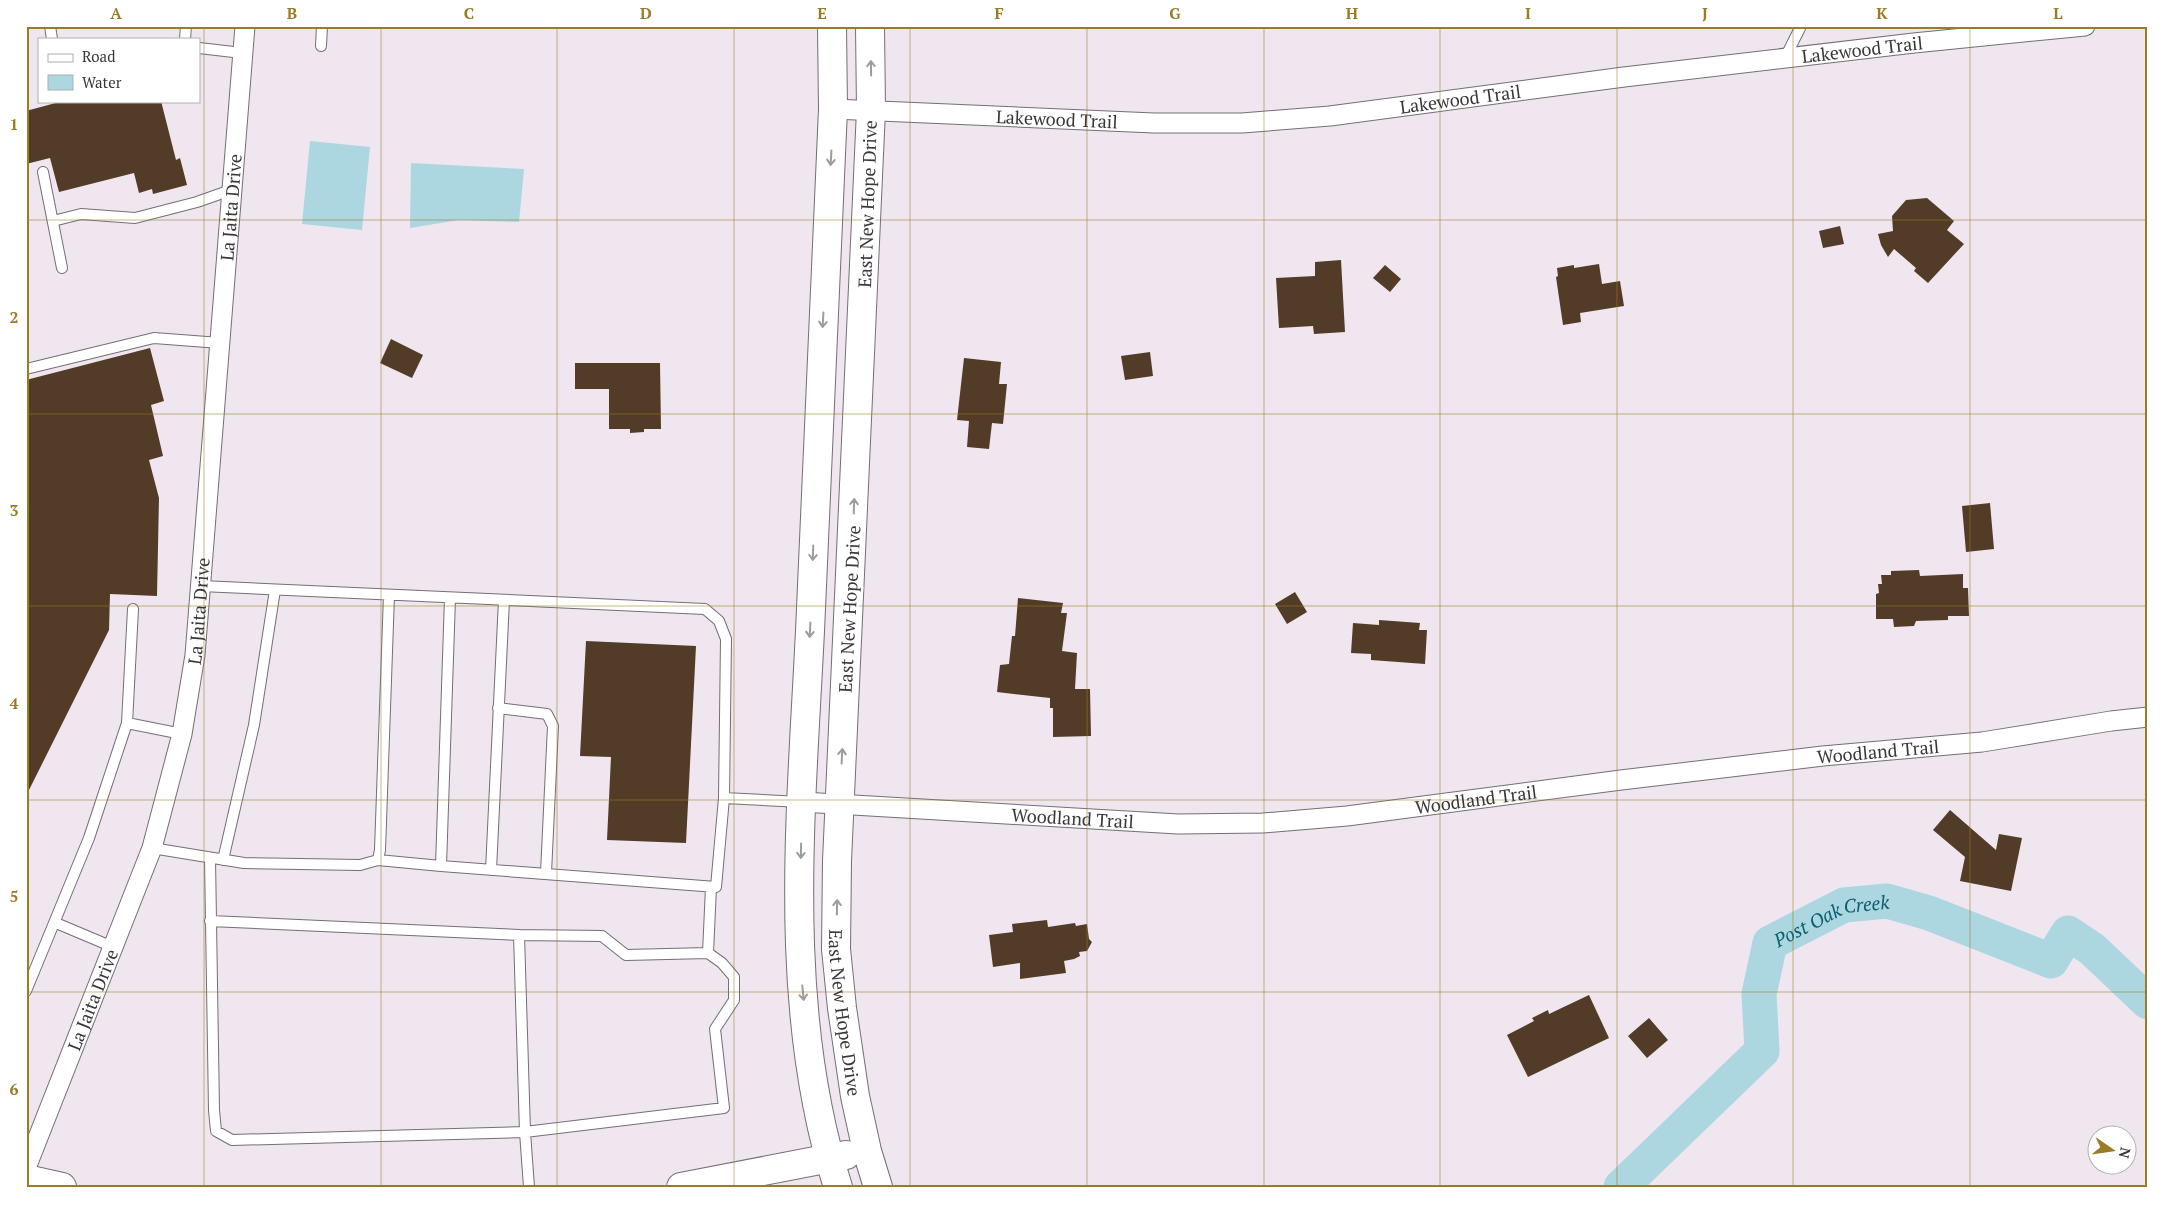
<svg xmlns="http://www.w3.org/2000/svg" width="2174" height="1213" font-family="'PT Serif',serif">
<rect width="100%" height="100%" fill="#efe6ef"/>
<path fill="#acd6e0" d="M310,141L370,147L362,230L302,224Z
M411,163L524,169L519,222L459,220L410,228Z"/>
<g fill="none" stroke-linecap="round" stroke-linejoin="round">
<path stroke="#acd6e0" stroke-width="35" id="s1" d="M1621,1187L1762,1051L1759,994L1770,943L1844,905L1887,901L1929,913L2051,961L2068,933L2092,949L2148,1002"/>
</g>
<path fill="#533c27" d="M63,101H161L176,160L180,158L187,185L153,194L152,189L139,193L134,173L59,192L50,158L26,164V111Z
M1927,198L1954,221L1947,230L1964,244L1928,283L1914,271L1916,268L1894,249L1888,257L1881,245L1878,234L1893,231L1892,216L1906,200Z
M1840,226L1844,244L1823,248L1819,231Z
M1341,260L1345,332L1314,334L1313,326L1279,328L1276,278L1315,276V262Z
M1599,264L1602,284L1620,281L1624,306L1580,313L1581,322L1563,325L1556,277L1558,276L1557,268L1574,265V268Z
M1385,265L1401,279L1390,292L1373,278Z
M391,339L423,355L412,378L380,363Z
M150,348L164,401L151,405L163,456L149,460L159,498L157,596L110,594L109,630L26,796V380Z
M1150,352L1153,376L1125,380L1121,356Z
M964,358L1001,362L999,384H1007L1003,424L992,423L989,449L967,447L969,421L957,420Z
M575,363H660L661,429H644V432L630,433V429H609V389H575Z
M1990,503L1994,549L1966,552L1962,506Z
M1919,570L1920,576L1963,574V588H1968L1969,616H1948V620L1916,621L1914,626L1894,627L1893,619H1876V594L1879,593L1878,584H1882L1881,575H1891V571Z
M1295,592L1307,612L1287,624L1275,604Z
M1018,598L1063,603L1061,613H1067L1062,651L1077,653L1075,689H1090L1091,736L1053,737V708H1050V698L997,692L1000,665L1009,664L1012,636H1015Z
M1379,620L1420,623L1419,630H1427L1425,664L1371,660V654L1351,653L1353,623L1379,625Z
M586,641L696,646L686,843L607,840L611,757L580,756Z
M1950,810L1996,850L1999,834L2022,838L2011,891L1960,881L1965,857L1933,830Z
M1047,920L1048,927L1075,923L1076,926L1087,924L1089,939L1092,942L1087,951L1079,952L1080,956L1074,959L1064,961L1066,973L1020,979V963L993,967L989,935L1013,932L1012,924Z
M1589,995L1609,1038L1528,1077L1507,1035L1534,1021L1532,1018L1548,1010L1549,1014Z
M1649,1018L1668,1040L1647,1058L1628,1036Z"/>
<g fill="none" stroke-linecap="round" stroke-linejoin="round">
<defs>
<path id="lane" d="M50,26L52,39
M185,39L186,26
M321,46L322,26
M199,48L242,53
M1785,58L1801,26
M43,172L62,268
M53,221L81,214L135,218L197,202L231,190
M26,369L154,338L220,343
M201,586L705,609L719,621L726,639L724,798L801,802
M450,598L441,866L716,887L724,798
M498,708L547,714L553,726L546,873
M127,723L182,734
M152,848L244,863L360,865L378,860L380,850L389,595
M210,858L214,1110L216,1131L232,1140L525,1132L519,935L210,921
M223,860L254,725L275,590
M378,860L441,866
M491,870L504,600
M56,923L113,947
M519,935L602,936L626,955L708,953L711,887
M26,991L89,838L127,723L133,609
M529,1187L525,1132L724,1108L715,1029L734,1000V977L722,963L708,953"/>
<g id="street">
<path id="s2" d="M833,109L1154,123H1242L1330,116L1624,77L1914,43L2085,26"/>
<path id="s3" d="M802,802L1178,824L1263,823L1347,816L1621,780L1823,756L1982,742L2111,721L2148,717"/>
<path id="s4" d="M26,1168L152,848L182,734L195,655L245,26"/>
</g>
<g id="secondary">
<path d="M832,26L833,109C825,283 818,457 810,631C801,815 781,1008 838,1187"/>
<path id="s5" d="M870,26L871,110L837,861L836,949L842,1008L855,1096L867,1151L878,1187"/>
<path d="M26,1179L62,1187"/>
<path d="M681,1187L846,1155"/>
</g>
</defs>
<use href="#lane" stroke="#756e76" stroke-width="12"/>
<use href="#street" stroke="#756e76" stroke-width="21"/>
<use href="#secondary" stroke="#756e76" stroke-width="30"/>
<use href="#lane" stroke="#fff" stroke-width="10"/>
<use href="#street" stroke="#fff" stroke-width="19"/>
<use href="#secondary" stroke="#fff" stroke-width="28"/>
</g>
<defs><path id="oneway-shaft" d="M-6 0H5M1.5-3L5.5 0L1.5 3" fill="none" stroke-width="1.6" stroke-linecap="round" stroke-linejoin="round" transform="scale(1.25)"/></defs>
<g stroke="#9c9b9d">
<use href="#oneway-shaft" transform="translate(871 68) rotate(-91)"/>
<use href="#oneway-shaft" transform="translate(831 158) rotate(93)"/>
<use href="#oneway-shaft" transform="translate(823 320) rotate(93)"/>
<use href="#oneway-shaft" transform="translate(854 506) rotate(-88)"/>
<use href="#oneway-shaft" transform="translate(813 553) rotate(92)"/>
<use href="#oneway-shaft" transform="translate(810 630) rotate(93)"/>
<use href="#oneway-shaft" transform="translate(842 756) rotate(-87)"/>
<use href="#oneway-shaft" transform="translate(801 851) rotate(91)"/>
<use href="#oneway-shaft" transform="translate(837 907) rotate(-89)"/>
<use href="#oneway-shaft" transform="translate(803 993) rotate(84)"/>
</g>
<path fill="none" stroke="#9a7c25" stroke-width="1" stroke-opacity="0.55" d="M204,26V1187M381,26V1187M557,26V1187M734,26V1187M910,26V1187M1087,26V1187M1264,26V1187M1440,26V1187M1617,26V1187M1793,26V1187M1970,26V1187M26,220H2148M26,414H2148M26,606H2148M26,800H2148M26,992H2148"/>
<g text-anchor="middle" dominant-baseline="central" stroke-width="5" stroke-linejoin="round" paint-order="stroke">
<g font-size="18" fill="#3a373b" stroke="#fff">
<text stroke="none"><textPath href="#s2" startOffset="1034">Lakewood Trail</textPath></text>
<text stroke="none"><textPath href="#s2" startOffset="629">Lakewood Trail</textPath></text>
<text stroke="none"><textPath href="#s2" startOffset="224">Lakewood Trail</textPath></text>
<text transform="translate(867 204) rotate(-88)">East New Hope Drive</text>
<text stroke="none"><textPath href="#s4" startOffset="991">La Jaita Drive</textPath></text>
<text transform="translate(849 609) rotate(-87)">East New Hope Drive</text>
<text stroke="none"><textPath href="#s4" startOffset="586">La Jaita Drive</textPath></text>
<text stroke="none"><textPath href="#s3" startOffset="1081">Woodland Trail</textPath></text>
<text stroke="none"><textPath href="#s3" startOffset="676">Woodland Trail</textPath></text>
<text stroke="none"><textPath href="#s3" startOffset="271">Woodland Trail</textPath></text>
<text stroke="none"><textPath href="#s4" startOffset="181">La Jaita Drive</textPath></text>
<text stroke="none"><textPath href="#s5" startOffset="988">East New Hope Drive</textPath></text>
</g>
<g font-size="19" font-style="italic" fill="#0c616f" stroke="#fff">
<text stroke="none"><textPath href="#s1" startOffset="372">Post Oak Creek</textPath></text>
</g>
</g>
<rect width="2174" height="1213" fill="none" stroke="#ffffff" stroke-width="55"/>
<rect x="38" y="38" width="162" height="65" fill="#ffffff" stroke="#b0afb1"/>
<rect x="48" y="54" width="25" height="8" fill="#ffffff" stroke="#b0afb1"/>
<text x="82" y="62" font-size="15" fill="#3a373b">Road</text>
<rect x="48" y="75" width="25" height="15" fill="#acd6e0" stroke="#b0afb1"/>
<text x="82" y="88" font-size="15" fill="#3a373b">Water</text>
<g transform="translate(2112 1150) rotate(103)"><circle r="24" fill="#ffffff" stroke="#b0afb1"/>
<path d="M0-4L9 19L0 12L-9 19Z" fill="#9a7c25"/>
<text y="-8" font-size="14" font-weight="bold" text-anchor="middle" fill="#3a373b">N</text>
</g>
<rect x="28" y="28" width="2118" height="1158" fill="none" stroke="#9a7c25" stroke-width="2"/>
<g font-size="16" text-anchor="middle" font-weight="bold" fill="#9a7c25">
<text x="116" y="19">A</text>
<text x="292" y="19">B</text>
<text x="469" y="19">C</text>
<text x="646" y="19">D</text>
<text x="822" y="19">E</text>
<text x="999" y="19">F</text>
<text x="1175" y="19">G</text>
<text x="1352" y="19">H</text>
<text x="1528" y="19">I</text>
<text x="1705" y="19">J</text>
<text x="1882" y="19">K</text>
<text x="2058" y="19">L</text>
<text x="14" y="130">1</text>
<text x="14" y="323">2</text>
<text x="14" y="516">3</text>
<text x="14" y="709">4</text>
<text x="14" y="902">5</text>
<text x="14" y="1095">6</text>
</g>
</svg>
